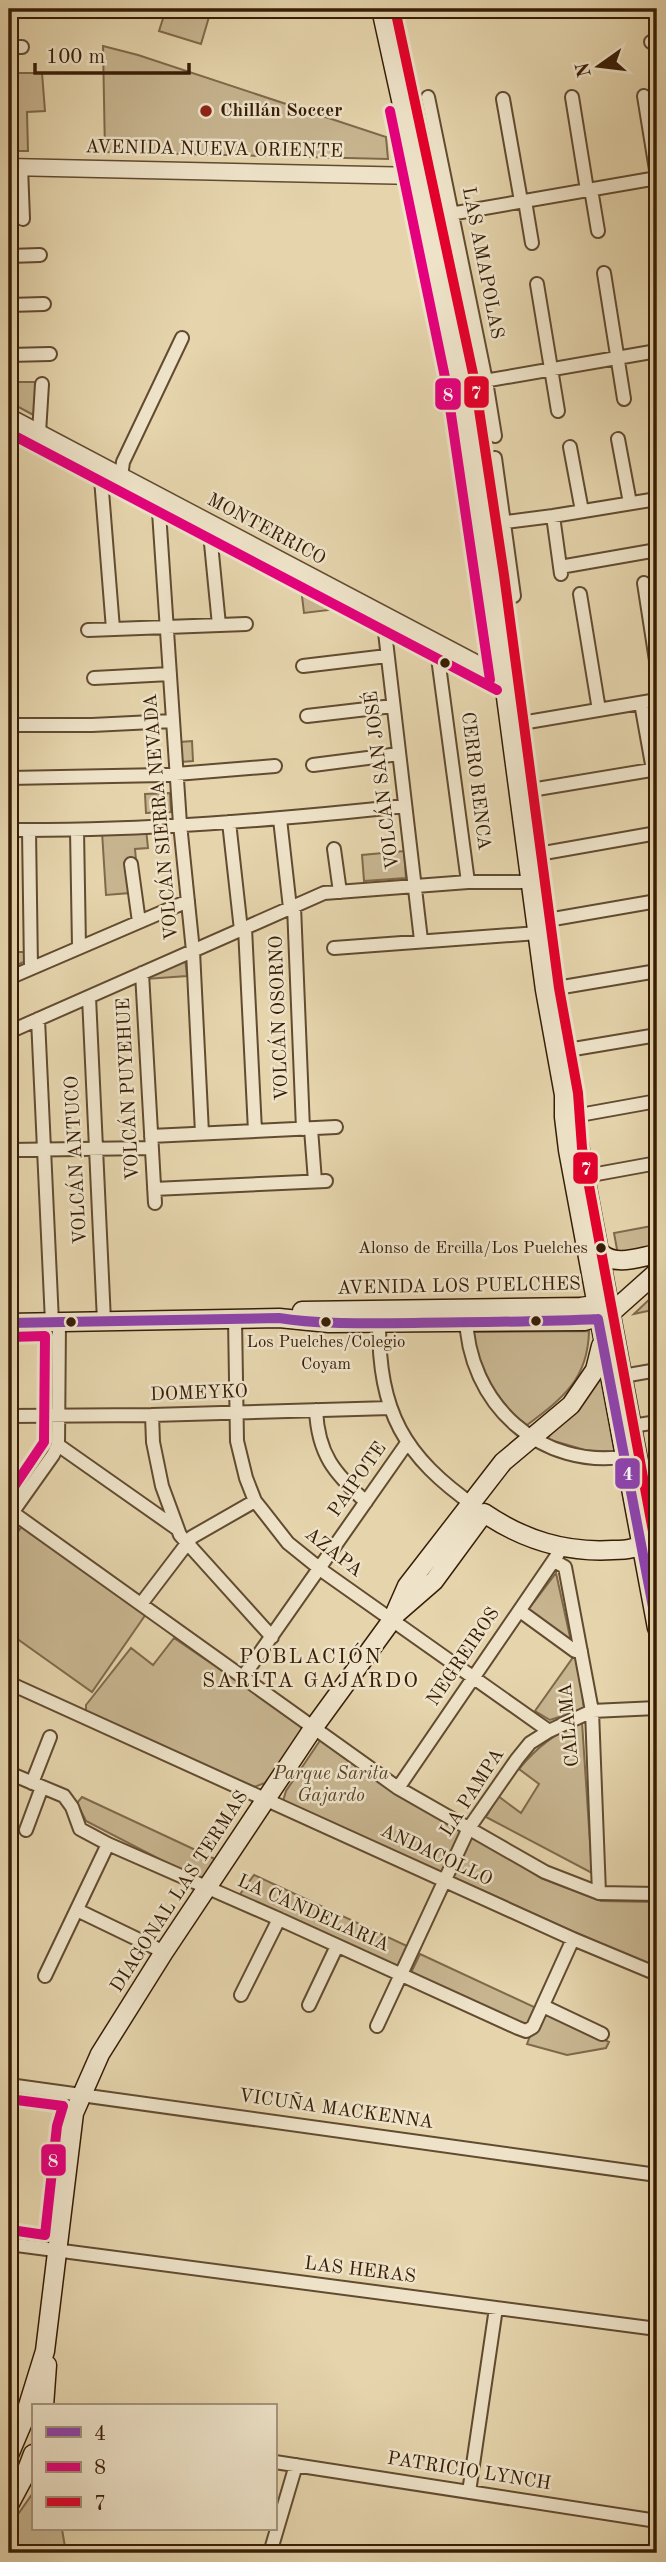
<svg xmlns="http://www.w3.org/2000/svg" width="666" height="2562" font-family="'Old Standard TT',serif">
<rect width="100%" height="100%" fill="#e5d4ac"/>
<filter id="stains"><feTurbulence type="fractalNoise" baseFrequency=".00286" numOctaves="4"/><feColorMatrix values="0 0 0 0 .2 0 0 0 0 .09 0 0 0 0 .02 0 0 0 .5 -.17"/></filter>
<radialGradient id="worn" r=".72"><stop offset=".6" stop-color="#630" stop-opacity="0"/><stop offset="1" stop-color="#630" stop-opacity=".3"/></radialGradient>
<path fill="#c7b590" stroke="#7f694b" stroke-width="2" d="M166,9H183L209,17L201,44L159,31Z
M103,46L138,55L386,137L388,159L105,152Z
M9,73H42L45,111L27,112L28,151H9Z
M9,382H39V418L9,402Z
M300,579L354,607L304,613Z
M192,741L193,761L181,762L180,742Z
M170,793L171,812L146,813L145,794Z
M146,829L148,848L135,849L136,860L127,861L130,893L106,895L102,832Z
M404,851L406,878L364,881L362,855Z
M9,952H24V962L9,968Z
M185,958L187,976L146,979V975Z
M657,1225V1246L618,1255L614,1233Z
M657,1292V1309L634,1314Z
M589,1331C588,1379 563,1398 527,1425L522,1424C496,1396 476,1372 473,1332Z
M598,1374L603,1378L617,1446L614,1452L585,1450L547,1439Z
M22,1526L146,1614L92,1692L9,1633V1545Z
M556,1573L572,1646L528,1610Z
M174,1638L300,1724L302,1731L265,1783L254,1787L86,1714V1705L131,1648L153,1665Z
M574,1656L578,1659L584,1709L550,1720L535,1711Z
M582,1722L592,1873L486,1817L498,1796L521,1813L539,1784L519,1769C537,1747 555,1733 582,1722Z
M321,1739L541,1878L601,1901L657,1902V1969L283,1801L286,1791Z
M82,1797L217,1860L204,1881L190,1875L86,1821L77,1803Z
M254,1875L407,1946L397,1969L238,1897Z
M420,1954L609,2042L606,2048L567,2055L527,2044L530,2036L408,1979Z
M33,2493V2529H62L66,2553H9V2527Z"/>
<g fill="none" stroke-linecap="round" stroke-linejoin="round">
<defs>
<path id="minor" d="M651,42H657
M9,47H22
M644,96L657,176
M428,97L486,381L495,436
M572,97L587,190
M503,99L521,201
M21,167L23,219
M591,189L598,231
M525,201L532,243
M427,218L657,178
M9,256L40,255
M604,273L624,399
M537,284L558,411
M9,305L44,304
M9,355L50,354
M461,385L657,351
M39,433L42,384
M618,439L630,503
M570,447L582,511
M495,458L514,596
M100,466L113,629
M121,477L123,462L182,338
M158,497L180,824L193,951L202,1133
M553,516L561,574
M209,523L219,625
M482,525L553,516L657,499
M560,567L657,550
M644,583L657,667
M580,594L599,710
M383,615L421,940
M88,630L246,624
M436,643L468,882
M303,666L387,656
M94,678L170,674
M641,703L653,770
M307,716L393,706
M9,725H92L173,721
M510,725L657,700
M313,765L399,754
M9,778L164,775L275,766
M519,792L657,769
M280,819L290,908
M229,822L241,930
M9,830C141,831 274,820 405,806
M29,830L31,968
M77,830L79,947
M334,849L340,892
M527,856L657,833
M131,864L139,922
M294,906L303,1129
M536,922L657,901
M245,928L255,1131
M334,948L538,933
M142,973L155,1203
M9,978L188,901
M545,990L657,971
M89,997L104,1321
M38,1019L52,1322
M9,1032L324,893L468,882H531
M556,1052L657,1035
M574,1116L657,1101
M311,1129L315,1181
M151,1136L336,1127
M9,1150L151,1148
M586,1176L657,1163
M154,1189L326,1181
M466,1315C467,1403 541,1472 630,1456
M235,1319L237,1441L246,1478L255,1501L263,1511L288,1543L324,1572L549,1731
M379,1323C379,1412 403,1456 476,1507
M623,1376L657,1370
M316,1410C318,1454 334,1473 366,1502
M152,1415L153,1442L162,1486L180,1535L272,1637
M9,1416L152,1415L390,1408
M632,1426L657,1422
M58,1445L176,1528
M9,1510L398,1788L545,1872L599,1893L657,1894
M9,1517L53,1455L58,1445L59,1322
M554,1561L565,1567L592,1711L599,1893
M141,1604L192,1537L255,1501
M520,1611L575,1651H581
M243,1677L407,1443
M9,1683L573,1939L657,1974
M9,1773L64,1796L72,1807L80,1829L108,1844L279,1919L518,2028L526,2031L533,2027L573,1939
M32,1783L50,1737
M398,1788L558,1554
M26,1830L42,1787
M77,1910L164,1952
M45,1976L108,1844
M241,1995L279,1919
M309,2005L337,1946
M543,2006L602,2034
M377,2026L469,1828L517,1759L530,1743L549,1731L592,1711L657,1708
M9,2085L657,2175
M9,2244L657,2329
M275,2462L657,2521
M469,2492L496,2308
M270,2553L296,2465"/>
<path id="tertiary" d="M9,167L418,176
M9,417L504,678"/>
<path id="secondary" d="M381,9L427,218L461,385L490,577L545,990L564,1095V1117L568,1150L657,1628
M573,1113L657,1561
M601,1253C616,1267 639,1257 657,1254
M302,1311L581,1307L606,1303
M9,1323L279,1318L329,1323L584,1321L611,1313L657,1272
M396,1614L434,1581L484,1513C524,1540 565,1553 613,1550C626,1550 640,1549 648,1538
M44,2406L47,2365
M9,2455L23,2422L45,2351L74,2113L100,2054L164,1952L314,1727L392,1620L407,1586L503,1462L571,1405L595,1370L601,1346
M9,2505L25,2475L33,2454"/>
</defs>
<use href="#minor" stroke="#624b30" stroke-width="16"/>
<use href="#tertiary" stroke="#624b30" stroke-width="19"/>
<use href="#secondary" stroke="#371d06" stroke-width="21"/>
<use href="#minor" stroke="#eee3c9" stroke-width="12"/>
<use href="#tertiary" stroke="#eee3c9" stroke-width="16"/>
<use href="#secondary" stroke="#eee3c9" stroke-width="18"/>
<defs>
<path id="bus-1" d="M598,1319L657,1628
M9,1323L279,1318C323,1325 369,1323 414,1323C475,1322 537,1322 598,1319"/>
<path id="bus-2" d="M390,111L447,387L490,680
M9,433L497,690
M9,1494L44,1442L45,1336L9,1337
M9,2099L63,2106L57,2126L45,2235L11,2230"/>
<path id="bus-3" d="M395,9L475,383L504,575L559,988L578,1093L582,1148L657,1553"/>
</defs>
<use href="#bus-1" stroke="#eee3c9" stroke-width="16"/>
<use href="#bus-2" stroke="#eee3c9" stroke-width="16"/>
<use href="#bus-3" stroke="#eee3c9" stroke-width="16"/>
<use href="#bus-1" stroke="#8e44ad" stroke-width="10"/>
<use href="#bus-2" stroke="#e5007d" stroke-width="10"/>
<use href="#bus-3" stroke="#e4002b" stroke-width="10"/>
</g>
<circle fill="#8f2418" stroke="#eee3c9" stroke-width="2.5" cx="206" cy="111" r="7"/>
<g fill="#371d06" stroke="#eee3c9" stroke-width="2.5">
<circle cx="445" cy="663" r="6"/>
<circle cx="601" cy="1248" r="6"/>
<circle cx="536" cy="1321" r="6"/>
<circle cx="71" cy="1322" r="6"/>
<circle cx="326" cy="1322" r="6"/>
</g>
<g text-anchor="middle" dominant-baseline="central" stroke-width="5" stroke-linejoin="round" paint-order="stroke">
<g font-size="17" fill="#371d06" stroke="#eee3c9" text-anchor="end">
<text x="588" y="1248">Alonso de Ercilla/Los Puelches</text>
<text x="326" y="1342" text-anchor="middle">Los Puelches/Colegio<tspan x="326" dy="22">Coyam</tspan></text>
</g>
<g font-size="19" font-weight="bold" fill="#371d06" stroke="#eee3c9" text-anchor="start">
<text x="220" y="111">Chillán Soccer</text>
</g>
<g font-size="19" fill="#371d06" stroke="#eee3c9">
<text transform="translate(214 150) rotate(1)">AVENIDA NUEVA ORIENTE</text>
<text transform="translate(482 263) rotate(79)">LAS AMAPOLAS</text>
<text transform="translate(266 530) rotate(28)">MONTERRICO</text>
<text transform="translate(383 780) rotate(-97)">VOLCÁN SAN JOSÉ</text>
<text transform="translate(475 781) rotate(83)">CERRO RENCA</text>
<text transform="translate(162 817) rotate(-95)">VOLCÁN SIERRA NEVADA</text>
<text transform="translate(280 1018) rotate(-92)">VOLCÁN OSORNO</text>
<text transform="translate(129 1089) rotate(-93)">VOLCÁN PUYEHUE</text>
<text transform="translate(77 1160) rotate(-93)">VOLCÁN ANTUCO</text>
<text transform="translate(459 1287) rotate(-1)">AVENIDA LOS PUELCHES</text>
<text transform="translate(199 1394) rotate(-2)">DOMEYKO</text>
<text transform="translate(358 1480) rotate(-55)">PAIPOTE</text>
<text transform="translate(333 1553) rotate(38)">AZAPA</text>
<text transform="translate(464 1657) rotate(-56)">NEGREIROS</text>
<text transform="translate(570 1725) rotate(-95)">CALAMA</text>
<text transform="translate(473 1793) rotate(-57)">LA PAMPA</text>
<text transform="translate(436 1856) rotate(25)">ANDACOLLO</text>
<text transform="translate(180 1892) rotate(-57)">DIAGONAL LAS TERMAS</text>
<text transform="translate(313 1914) rotate(24)">LA CANDELARIA</text>
<text transform="translate(336 2110) rotate(8)">VICUÑA MACKENNA</text>
<text transform="translate(360 2271) rotate(7)">LAS HERAS</text>
<text transform="translate(469 2472) rotate(9)">PATRICIO LYNCH</text>
</g>
<g font-size="19" font-style="italic" fill="#5b4328" stroke="#eee3c9">
<text x="331" y="1774">Parque Sarita<tspan x="331" dy="22">Gajardo</tspan></text>
</g>
<g font-size="21" letter-spacing="2" fill="#371d06" stroke="#eee3c9">
<text x="311" y="1657">POBLACIÓN<tspan x="311" dy="24">SARITA GAJARDO</tspan></text>
</g>
</g>
<g stroke="#eee3c9" stroke-width="2.5">
<rect x="463" y="375" width="27" height="34" rx="7" fill="#e4002b"/>
<rect x="434" y="377" width="28" height="34" rx="7" fill="#e5007d"/>
<rect x="572" y="1151" width="27" height="34" rx="7" fill="#e4002b"/>
<rect x="614" y="1457" width="27" height="33" rx="7" fill="#8e44ad"/>
<rect x="40" y="2143" width="27" height="34" rx="7" fill="#e5007d"/>
</g>
<g font-size="19" text-anchor="middle" font-weight="bold" fill="#fff">
<text x="476" y="399">7</text>
<text x="448" y="401">8</text>
<text x="586" y="1175">7</text>
<text x="628" y="1480">4</text>
<text x="53" y="2167">8</text>
</g>
<rect width="666" height="2562" fill="none" stroke="#e5d4ac" stroke-width="35"/>
<rect x="10" y="10" width="645" height="2541" fill="none" stroke="#371d06" stroke-width="3.5"/>
<rect x="18" y="18" width="631" height="2527" fill="none" stroke="#371d06" stroke-width="2"/>
<rect x="32" y="2404" width="245" height="126" fill="#eee3c9" stroke="#a5947b" stroke-width="2"/>
<rect x="46" y="2427" width="35" height="10" fill="#8e44ad" stroke="#a5947b" stroke-width="2"/>
<text x="94" y="2440" font-size="21" fill="#371d06">4</text>
<rect x="46" y="2462" width="35" height="10" fill="#e5007d" stroke="#a5947b" stroke-width="2"/>
<text x="94" y="2474" font-size="21" fill="#371d06">8</text>
<rect x="46" y="2497" width="35" height="10" fill="#e4002b" stroke="#a5947b" stroke-width="2"/>
<text x="94" y="2510" font-size="21" fill="#371d06">7</text>
<g transform="translate(599 66) rotate(256)" stroke="#eee3c9" stroke-width="5" paint-order="stroke">
<path d="M0-5L12 26L0 18L-12 26Z" fill="#371d06"/>
<text y="-10" font-size="19" font-weight="bold" text-anchor="middle" fill="#371d06">N</text>
</g>
<path d="M35 63v10h154v-10" fill="none" stroke="#371d06" stroke-width="3.5"/>
<text x="46" y="63" font-size="21" fill="#371d06" stroke="#eee3c9" stroke-width="5" paint-order="stroke">100 m</text>
<rect width="100%" height="100%" filter="url(#stains)"/>
<rect width="100%" height="100%" fill="url(#worn)"/>
</svg>
